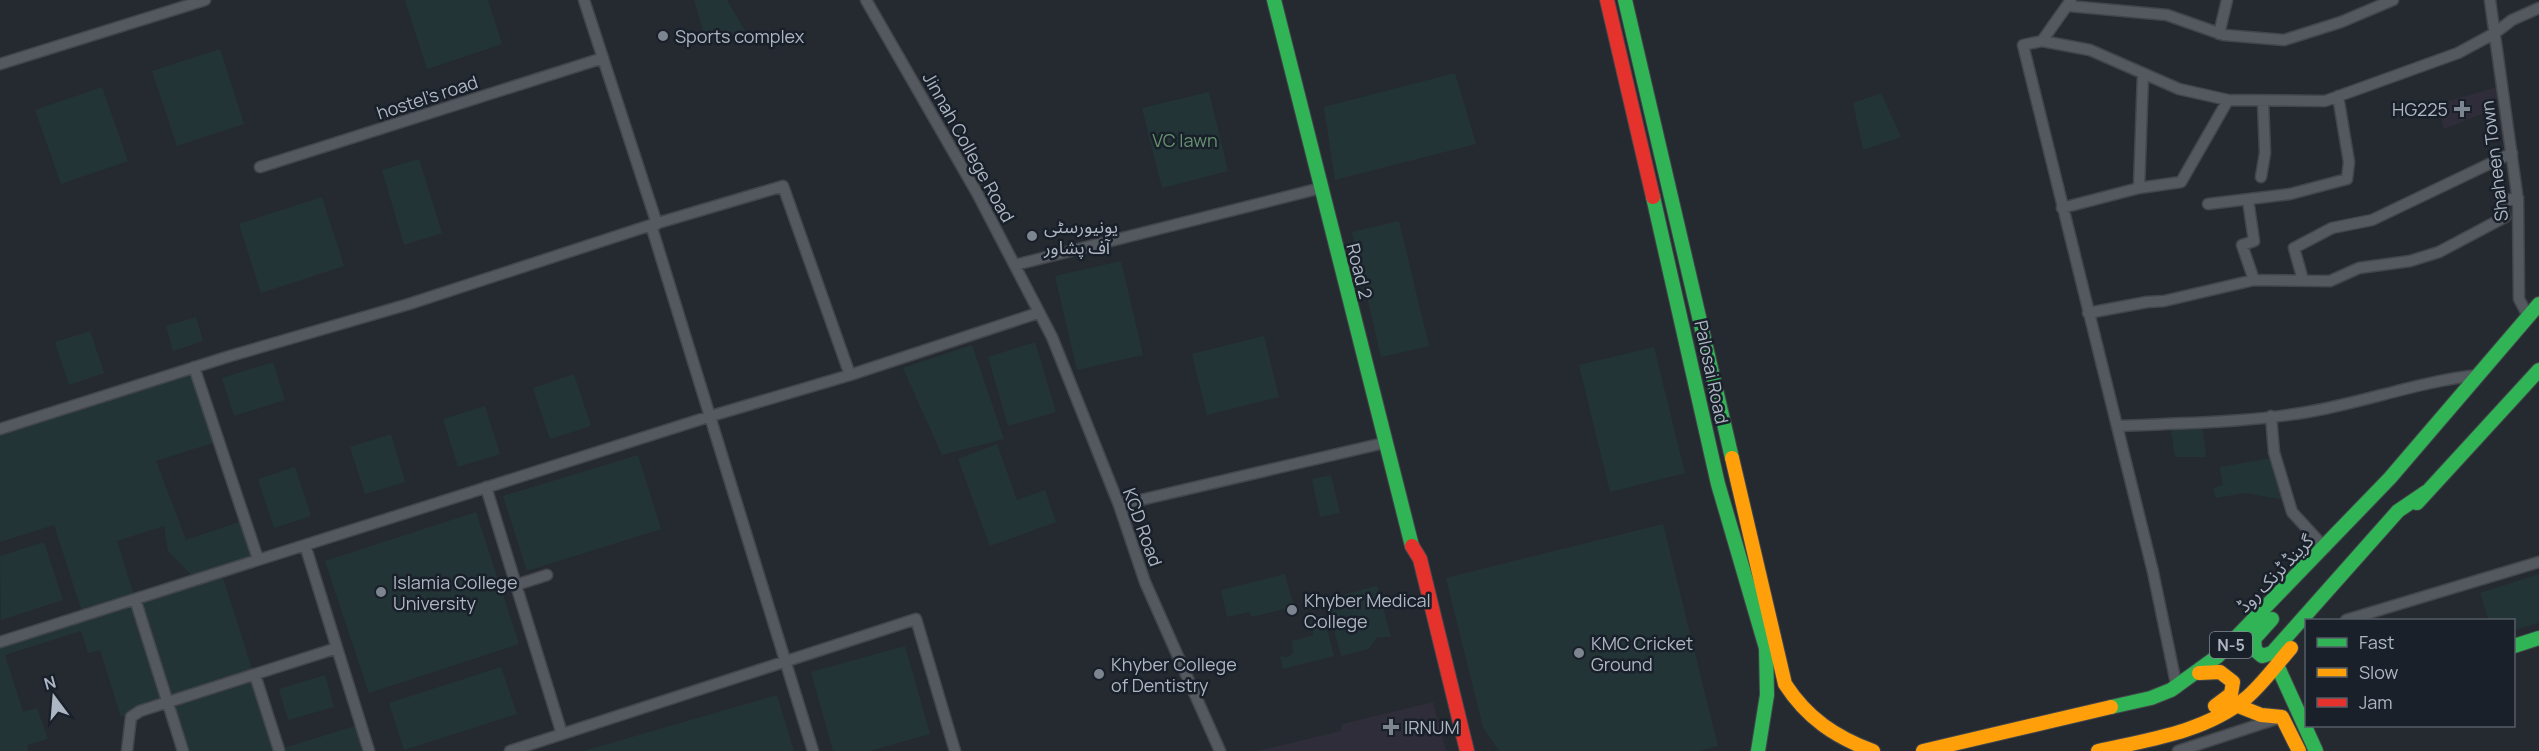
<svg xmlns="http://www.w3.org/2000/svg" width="2539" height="751" font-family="Manrope,'Noto Sans Arabic',sans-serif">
<rect width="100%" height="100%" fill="#252a30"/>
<path fill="#2f2d39" d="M2497,87L2499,98L2485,104L2484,113L2444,129L2438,104Z
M1433,702L1446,751H1258L1341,731L1342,724Z"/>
<path fill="#233436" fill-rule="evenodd" d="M405,0H488L502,44L427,69Z
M694,0H727L745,31L707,43Z
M220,49L244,124L177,146L152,71Z
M1455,73L1476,144L1335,180L1324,107Z
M102,87L128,161L61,184L35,110Z
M1209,92L1228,171L1162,188L1142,108Z
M1881,93L1901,137L1863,150L1853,103Z
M419,159L442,233L404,245L382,170Z
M322,197L344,266L261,293L239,224Z
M1399,221L1429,346L1381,357L1352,232Z
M1121,261L1143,355L1077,370L1055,276Z
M196,317L203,341L173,351L166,326Z
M90,331L104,373L69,385L55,342Z
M1264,336L1279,397L1207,415L1192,354Z
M1035,342L1056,412L1008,426L988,357Z
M972,345L1004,439L942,455L903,368Z
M1654,347L1685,473L1610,492L1579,365Z
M273,362L285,400L234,416L222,378Z
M194,367L219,441L156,461L186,540L245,520L258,559L221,572L278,750L361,724L369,751H180L164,703L121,717L100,650L88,653L81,631L5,655L23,712L37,708L48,739L27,745L28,751H0V642L83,615L54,525L0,542V429ZM164,526L168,551L195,579L135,599L117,541Z
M574,374L591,426L550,439L533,388Z
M485,406L500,454L458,467L443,419Z
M2203,429L2206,457H2175L2171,430Z
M391,434L405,482L365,494L350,447Z
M997,444L1017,500L1045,490L1056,522L990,546L958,459Z
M638,455L661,529L527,571L503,496Z
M2272,458L2285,500L2245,493L2216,498L2213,488L2223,485L2220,467Z
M295,467L311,516L274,528L258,479Z
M1331,475L1340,513L1320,517L1312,479Z
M476,512L519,644L369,693L325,561Z
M1663,524L1718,746L1699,751H1499L1483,727L1446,578Z
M44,542L63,600L1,620L0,556Z
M1285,574L1294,607L1251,617L1249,612L1227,617L1221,590Z
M2539,574V623L2514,630V620H2489L2480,593Z
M1377,586L1391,637H1377L1369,649L1341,656L1326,599Z
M1323,614L1334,656L1283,669L1280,656L1287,657L1293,653L1292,641L1314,635L1310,617Z
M905,646L930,734L869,751H833L811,672Z
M501,667L517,714L404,750L389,703Z
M325,675L334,707L288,720L279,689Z
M777,695L794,751H588L587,750Z"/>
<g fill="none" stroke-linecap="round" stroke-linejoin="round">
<defs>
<path id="street" d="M584,0L657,224
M866,0L977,193L1052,337L1119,505L1145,582L1220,751
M2071,0L2042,41L2023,45L2153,572L2177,688
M2490,0L2518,201L2519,299L2528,316
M2069,6L2167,15L2224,35L2284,40L2341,22L2393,0
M2219,34L2227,0
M2042,41L2090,50L2179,89L2228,100L2325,101L2458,53L2495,33L2512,20L2539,8
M0,64L205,0
M260,167L603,58
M2261,177L2265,153L2263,102
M2139,188L2143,74
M2248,200L2254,241L2242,245L2254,280
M2208,204L2290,194L2347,179L2349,162L2338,96
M2062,208L2139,188L2181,182L2228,100
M651,225L813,751
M1015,265L1321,188
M2303,280L2294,248L2332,228L2372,220L2512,153
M2088,313L2147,302L2164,301L2254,280L2330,281L2359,268L2410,261L2439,252L2505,217L2501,201L2518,198
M194,367L258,559
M2271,416L2274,452L2292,512L2325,548
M2117,426C2182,423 2248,423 2313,411C2368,401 2422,381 2478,375
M0,429L230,356L409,304L651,225L783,186L850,375
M486,487L516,585L547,575
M1119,505L1384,443
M305,545L369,751
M516,585L562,734
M135,599L183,751
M2346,620L2539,562
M0,642L711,416L850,375L1038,313
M255,675L279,750
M127,751L131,717L140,711L337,648
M510,751L916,619L955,751
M2178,751L2276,719"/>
<path id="fast" d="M1274,0L1412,546
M1625,0L1732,458
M1653,197L1718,484L1766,648L1767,695L1758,751
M2417,503L2539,370
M2272,619L2254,639L2255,650L2262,656L2272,653L2398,511L2426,492
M2514,646L2539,638
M2277,665L2316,751
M2111,707L2151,698L2171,690L2218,656L2390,478L2539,304"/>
<path id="slow" d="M1732,458L1785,684C1807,718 1835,737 1873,751
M2199,673L2220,672L2233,682L2231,694L2215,706
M2236,705L2261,715L2282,717L2299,751
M1923,751L2111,707
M2098,751C2147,740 2205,732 2245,699C2262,685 2276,665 2291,648"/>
<path id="jam" d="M1607,0L1653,197
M1412,546L1420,559L1467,751"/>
</defs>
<use href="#street" stroke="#42464b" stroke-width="13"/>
<use href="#fast" stroke="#42464b" stroke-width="16"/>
<use href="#slow" stroke="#42464b" stroke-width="16"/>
<use href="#jam" stroke="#42464b" stroke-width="16"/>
<use href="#street" stroke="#54585f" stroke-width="10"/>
<use href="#fast" stroke="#30b455" stroke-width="14"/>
<use href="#slow" stroke="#ff9f0a" stroke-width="14"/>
<use href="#jam" stroke="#e5322d" stroke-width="14"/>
</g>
<g fill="#7d8590" stroke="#19202a" stroke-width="2">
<circle cx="663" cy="36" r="6"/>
<path d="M2459 100h6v6h6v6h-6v6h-6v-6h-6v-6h6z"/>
<circle cx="1032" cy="236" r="6"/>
<circle cx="381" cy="592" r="6"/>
<circle cx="1292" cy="610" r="6"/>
<circle cx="1579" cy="653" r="6"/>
<circle cx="1099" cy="674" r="6"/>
<path d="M1388 718h6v6h6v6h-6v6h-6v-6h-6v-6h6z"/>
</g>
<g text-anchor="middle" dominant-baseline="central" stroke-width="5" stroke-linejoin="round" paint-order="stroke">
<rect fill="#19202a" stroke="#818995" stroke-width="1.5" x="2210" y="632" width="42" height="26" rx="4.5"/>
<g font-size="16" font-weight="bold" fill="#adb6c3">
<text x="2231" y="645">N-5</text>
</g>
<g font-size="18" fill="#adb6c3" stroke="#19202a" text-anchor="start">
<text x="675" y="36">Sports complex</text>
<text x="2448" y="109" text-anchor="end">HG225</text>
<text x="1044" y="226">یونیورسٹی<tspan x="1044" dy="21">آف پشاور</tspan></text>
<text x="393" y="582">Islamia College<tspan x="393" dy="21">University</tspan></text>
<text x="1304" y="600">Khyber Medical<tspan x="1304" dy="21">College</tspan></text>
<text x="1591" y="643">KMC Cricket<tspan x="1591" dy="21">Ground</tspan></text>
<text x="1111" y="664">Khyber College<tspan x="1111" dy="21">of Dentistry</tspan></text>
<text x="1404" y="727">IRNUM</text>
</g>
<g font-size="18" fill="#adb6c3" stroke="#19202a">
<text transform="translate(427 97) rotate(-18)">hostel's road</text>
<text transform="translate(969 147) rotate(61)">Jinnah College Road</text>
<text transform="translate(2494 161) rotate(-97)">Shaheen Town</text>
<text transform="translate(1360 271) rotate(76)">Road 2</text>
<text transform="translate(1712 372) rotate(78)">Palosai Road</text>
<text transform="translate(1143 527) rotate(70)">KCD Road</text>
<text transform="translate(2275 573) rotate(-46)">گرینڈ ٹرنک روڈ</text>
</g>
<g font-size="18" fill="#669270" stroke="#19202a">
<text x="1185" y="140">VC lawn</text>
</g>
</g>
<rect x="2305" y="619" width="210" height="108" fill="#19202a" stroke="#545c67" stroke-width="1.5"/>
<rect x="2317" y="638" width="30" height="9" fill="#30b455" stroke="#545c67" stroke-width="1.5"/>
<text x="2359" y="649" font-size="18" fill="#adb6c3">Fast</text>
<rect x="2317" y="668" width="30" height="9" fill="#ff9f0a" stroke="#545c67" stroke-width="1.5"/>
<text x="2359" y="679" font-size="18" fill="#adb6c3">Slow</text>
<rect x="2317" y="698" width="30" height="9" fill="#e5322d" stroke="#545c67" stroke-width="1.5"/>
<text x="2359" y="709" font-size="18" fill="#adb6c3">Jam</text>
<g transform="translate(54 697) rotate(344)" stroke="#19202a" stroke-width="4.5" paint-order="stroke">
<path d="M0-4.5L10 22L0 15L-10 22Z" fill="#adb6c3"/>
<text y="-9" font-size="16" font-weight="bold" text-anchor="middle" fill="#adb6c3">N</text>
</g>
</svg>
